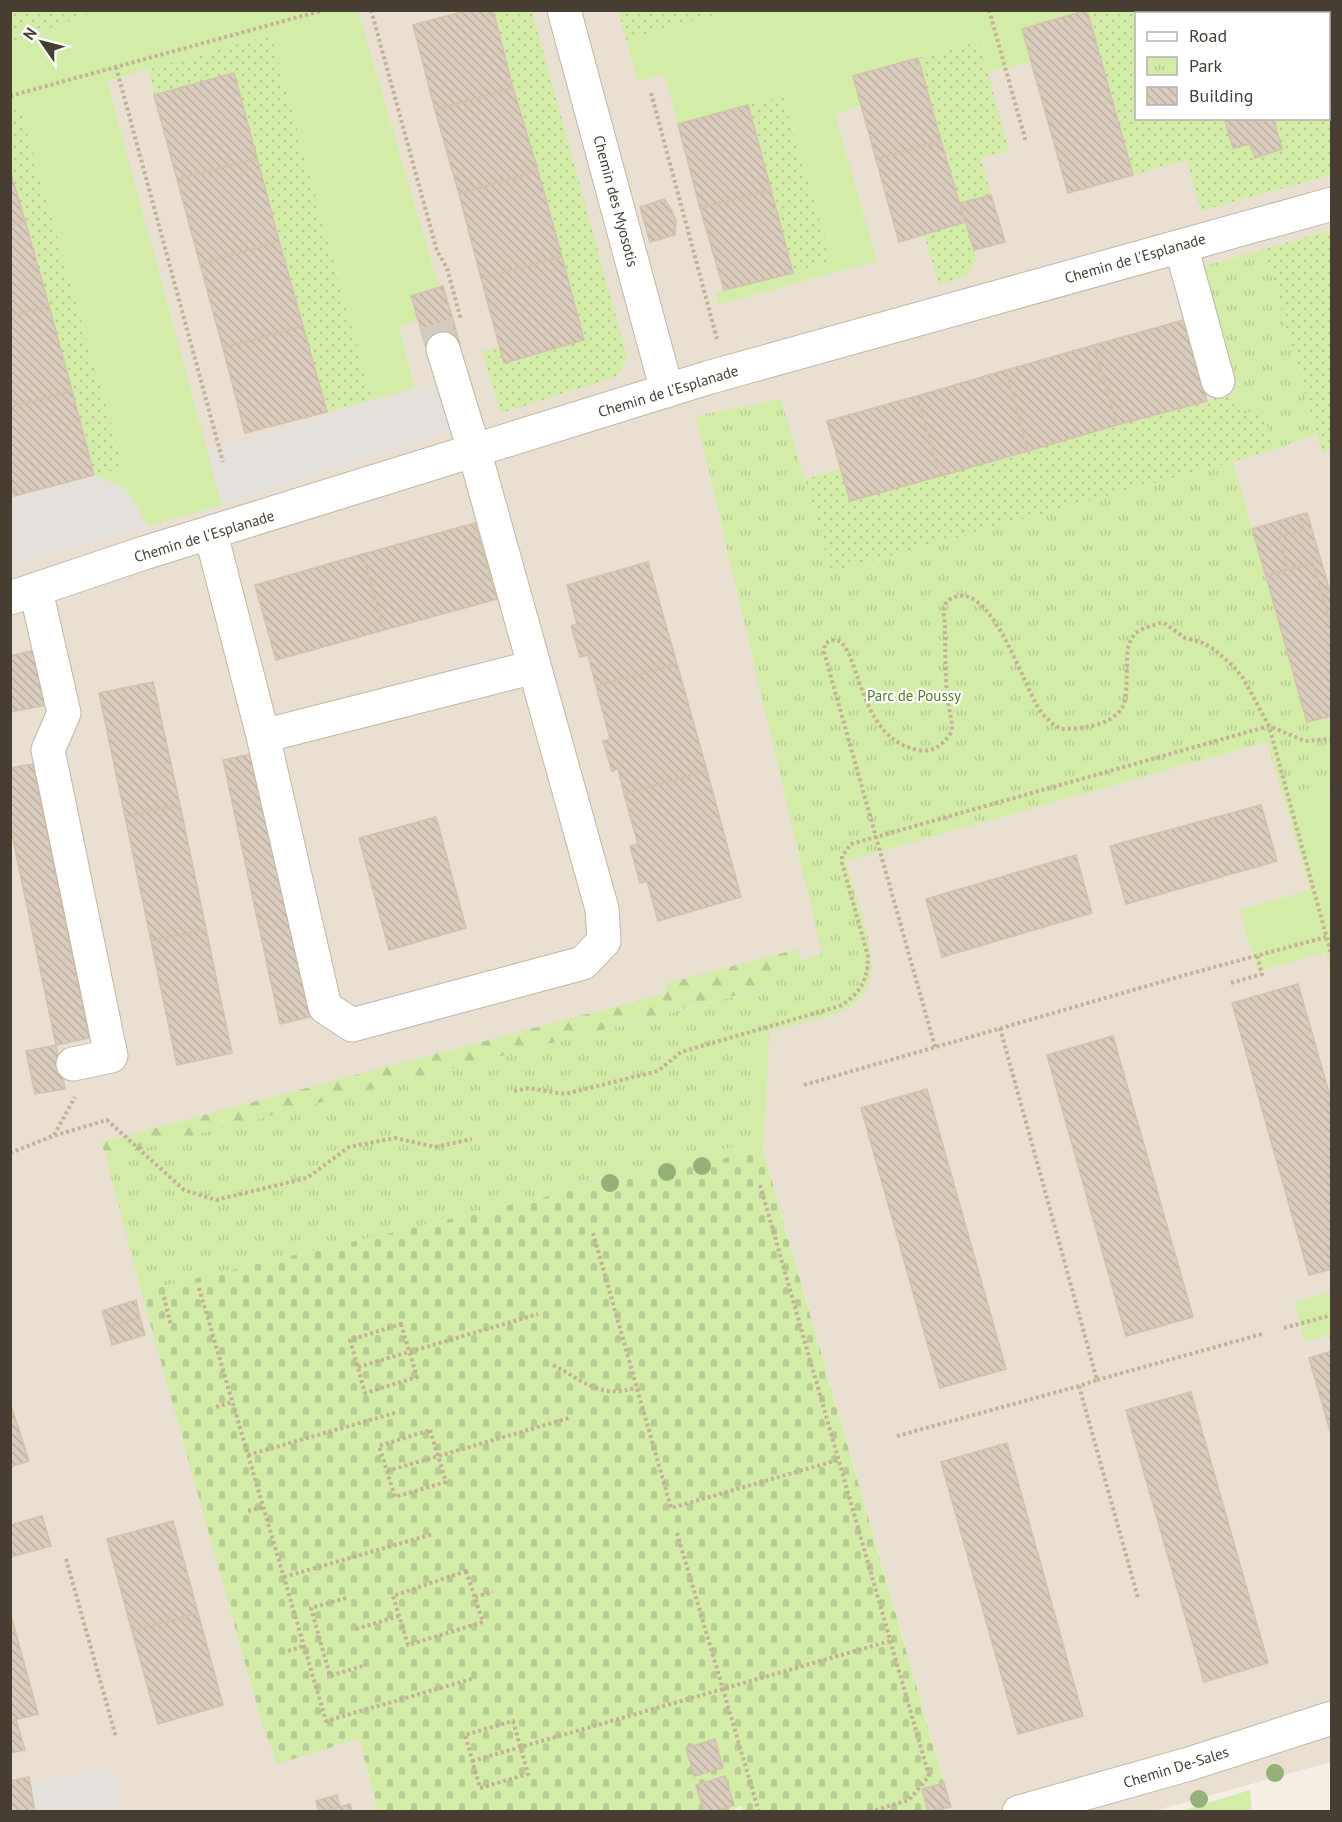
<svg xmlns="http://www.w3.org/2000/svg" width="1342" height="1822" font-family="'PT Sans',sans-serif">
<defs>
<pattern id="forest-firs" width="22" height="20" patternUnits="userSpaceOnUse" patternTransform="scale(1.5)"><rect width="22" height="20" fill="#d3eda9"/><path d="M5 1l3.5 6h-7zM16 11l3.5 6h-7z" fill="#b6cc92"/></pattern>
<pattern id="cemetery-stones" width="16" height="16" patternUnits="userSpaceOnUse" patternTransform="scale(1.5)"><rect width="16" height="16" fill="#d3eda9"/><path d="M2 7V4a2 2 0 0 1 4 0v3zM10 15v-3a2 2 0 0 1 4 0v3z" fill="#b6cc92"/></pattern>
<pattern id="park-tufts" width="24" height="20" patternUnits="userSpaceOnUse" patternTransform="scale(1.5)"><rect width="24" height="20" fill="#d3eda9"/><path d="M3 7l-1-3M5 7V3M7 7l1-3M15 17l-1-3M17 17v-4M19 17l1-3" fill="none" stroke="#b6cc92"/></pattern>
<pattern id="garden-dots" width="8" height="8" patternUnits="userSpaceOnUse" patternTransform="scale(1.5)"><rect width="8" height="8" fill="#d3eda9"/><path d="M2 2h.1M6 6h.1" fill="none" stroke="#b6cc92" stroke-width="1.8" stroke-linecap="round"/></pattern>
<pattern id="building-back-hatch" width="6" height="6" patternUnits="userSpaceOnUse" patternTransform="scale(1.5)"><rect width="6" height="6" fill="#daccbc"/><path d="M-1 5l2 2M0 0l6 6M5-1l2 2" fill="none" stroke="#bcb0a2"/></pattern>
</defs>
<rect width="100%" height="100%" fill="#f4eee4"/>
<path fill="#e9e0d2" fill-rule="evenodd" d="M11,11H1331V1762L1153,1811H935L951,1806L763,1150L277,1763L359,1739L378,1811L11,1812ZM1136,14H1328V118H1136Z"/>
<path fill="#d3eda9" d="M97,11H358L439,288L418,320L399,327L415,388L372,400L271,35L107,81L222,505L148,526L126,489L94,475L124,467L18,102L11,104L10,42Z
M728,11H1086L1022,29L1030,62L987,72L978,40L853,76L861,106L835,114L877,261L718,305L716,293L832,261L783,97L678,124L664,74L638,82L626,40Z
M1328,783L1332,803L1331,973L1326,952L1258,971L1239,910L1310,890L1283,796Z
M769,1045L763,1150L556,1194L554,1188L751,1143L757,1048Z
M1331,1292V1334L1305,1342L1294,1302Z
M1250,1790L1252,1811H1181Z"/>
<path fill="url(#forest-firs)" d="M798,949L801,961L760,974L764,988L149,1147L107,1160L101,1142L667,993L664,984Z"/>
<path fill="url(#cemetery-stones)" d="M763,1150L951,1807L935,1812H744L742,1806L724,1812L378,1811L359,1739L277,1764L262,1723L141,1291L556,1194Z"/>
<path fill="url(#park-tufts)" d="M1264,249L1316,434L1274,450L1262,409L1241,415L1202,267Z
M781,399L831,571L1233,462L1307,722L1331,716V782L1283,796L1267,742L846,861C854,899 894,977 853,1005C834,1018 792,1025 769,1031V1045L757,1048L751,1143L554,1187L556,1194L141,1291L107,1160L149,1147L764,989L760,974L822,954L696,416Z"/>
<path fill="url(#garden-dots)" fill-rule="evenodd" d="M11,10H97V11L11,42Z
M493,11H532L627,357L616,377L501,413L482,352L500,347L504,362L584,339Z
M650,11V10L728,11L626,40L618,11H640L641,13Z
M1087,11H1331V175L1201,211L1187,160L1133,175ZM1136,14H1328V118H1136Z
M271,35L372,400L327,412L234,74L154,95L149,69Z
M979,40L1009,151L981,158L991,195L960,203L918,58Z
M783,96L832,262L793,273L748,105Z
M18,102L124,468L94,475L11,170L10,104Z
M965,222L976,261L965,277L939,285L924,234Z
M1331,230L1332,450L1322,453L1264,249Z
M1235,393L1241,415L1262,409L1274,450L831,572L805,479L841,469L851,501Z"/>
<path fill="#e4e1dd" d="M439,383L452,430L222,505L207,451Z
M94,475L126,489L148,526L11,566V497Z
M113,1767L122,1811H35L30,1783Z"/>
<path fill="url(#building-back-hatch)" stroke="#d3c1ab" stroke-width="1.5" d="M469,10H493L513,88L435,110L413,25Z
M1087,10L1133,175L1068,193L1022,29Z
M918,58L941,141L876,159L853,76Z
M234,73L257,158L177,179L154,95Z
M513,88L538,171L459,194L435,110Z
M748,105L771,190L700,208L678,124Z
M1224,118H1273L1282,149L1255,158L1250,144L1233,148Z
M941,141L965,222L899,242L876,159Z
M257,158L279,241L200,264L177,179Z
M10,170L25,221L10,225Z
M538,171L562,257L481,278L459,194Z
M771,190L793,273L724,290L700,208Z
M991,195L1005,242L974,250L960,203Z
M664,199L671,209L676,221L675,235L650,242L640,207Z
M25,221L49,306L10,316V225Z
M279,241L303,326L223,348L200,264Z
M562,257L584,340L504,363L481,278Z
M443,286L460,344L428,353L411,296Z
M49,306L72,391L10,407V316Z
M1184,320L1207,401L1117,425L1094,345Z
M303,326L327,412L245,433L223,348Z
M1094,345L1117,425L1028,451L1006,370Z
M1006,370L1028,451L940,476L917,396Z
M72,391L94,475L14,496L10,483V407Z
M917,396L940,476L850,501L827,421Z
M1307,513L1332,598V629L1313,563L1288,569L1279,537L1304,530L1299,515Z
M1299,515L1304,530L1279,537L1288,569L1266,576L1252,529Z
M475,523L497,599L384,630L363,554Z
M363,554L384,630L276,660L255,585Z
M648,562L677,664L596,686L588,655L580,657L571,626L577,624L567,585Z
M1313,563L1332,629V716L1307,722L1266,576Z
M35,650L46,705L10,712V656Z
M677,664L707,771L624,794L618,769L612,771L603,741L610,739L596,686Z
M153,682L180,805L125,816L99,693Z
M252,754L310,1017L280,1024L223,760Z
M33,764L89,1038L56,1045L10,825V768Z
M707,771L741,897L658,921L647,881L640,883L630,846L638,844L624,794Z
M180,805L206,929L151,941L125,816Z
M1261,805L1277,861L1126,904L1110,846Z
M436,817L466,928L389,950L359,838Z
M1076,855L1092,913L942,957L926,899Z
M206,929L232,1053L177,1065L151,941Z
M1298,984L1332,1103V1269L1309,1275L1232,1003Z
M1113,1036L1193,1317L1126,1336L1047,1055Z
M56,1045L65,1089L35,1094L26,1051Z
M927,1089L1006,1369L940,1388L861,1108Z
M136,1300L140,1318L107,1327L102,1311Z
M140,1318L145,1335L112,1345L107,1327Z
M1332,1351V1438L1309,1358Z
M1191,1392L1268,1663L1204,1682L1126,1410Z
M10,1402L29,1461L10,1467Z
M1007,1443L1083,1716L1018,1734L941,1462Z
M42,1516L51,1546L10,1557V1525Z
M173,1521L198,1613L132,1631L107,1539Z
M10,1612L38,1714L10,1721Z
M198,1613L223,1705L158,1724L132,1631Z
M16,1720L25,1750L10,1753V1721Z
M715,1739L723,1768L694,1776L686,1748Z
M725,1776L734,1805L714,1812H704L696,1785Z
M29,1777L35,1812H10V1781Z
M944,1783L951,1807L928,1812L922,1789Z
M337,1795L340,1807L319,1812L316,1801Z
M350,1804L352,1812H325L340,1807Z"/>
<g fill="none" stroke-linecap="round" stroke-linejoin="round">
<path stroke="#d1cbc1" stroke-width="33" stroke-dasharray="33 16" stroke-linecap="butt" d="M435,324L443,349"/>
<defs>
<path id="minor" d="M564,10L667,391
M1181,246L1218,381
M211,534L263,736L325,1007L352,1025L583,963L604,941L602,909L474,450L443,349
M36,591L64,713L48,750L111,1056L73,1064
M10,598L144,553L707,378L1332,204
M263,736L534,667
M1019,1812L1189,1764L1332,1718"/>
</defs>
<use href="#minor" stroke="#c1b6a6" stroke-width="35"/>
<path stroke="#c4b196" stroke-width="4" stroke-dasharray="3 3" stroke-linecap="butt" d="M371,10L437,251L447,268L461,320
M989,10L1026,142
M116,67L223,462
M651,93L717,339
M10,96L324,10
M1231,983L1262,974L1257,955
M1000,1028L1097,1380L1079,1386L1138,1598
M935,1047L824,652L825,644L831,640L840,641C848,649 851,659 855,670C867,704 878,742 918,750C934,753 944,744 952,731C952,721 950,713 948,703C945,678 945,651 945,625C945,619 942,612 944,607C946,601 952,597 958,596C993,589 1023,683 1038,707C1044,717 1051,723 1061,729C1080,729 1113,726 1123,706C1128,694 1126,677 1127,665C1127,654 1127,643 1135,634C1141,628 1152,626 1160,623H1164L1185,638L1203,643L1215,650L1234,667L1243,678L1269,726L1332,957
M804,1085L1185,975L1326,937
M514,1091L528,1088L565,1094L658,1071L681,1052L840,1006C860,994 868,980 868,956L842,863V856L851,844L1269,726L1305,741L1332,739
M54,1135L75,1097
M10,1153L53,1136L107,1120L184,1190L216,1200L307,1178L349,1147L395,1138L435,1147L472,1139
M760,1185L929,1776L909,1800L869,1812
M593,1233L671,1508L838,1460
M199,1288L326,1721L475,1678
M164,1297L171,1326
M401,1324L417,1377L365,1393L350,1340Z
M1284,1328L1332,1315
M1330,1339L1332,1338
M553,1365C584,1381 601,1400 637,1387
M358,1367L538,1314
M1097,1380L1262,1334
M216,1407L232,1402
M430,1430L446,1482L395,1497L379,1446Z
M897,1436L1079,1386
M248,1455L398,1412
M387,1471L569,1418
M248,1511L263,1507
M677,1533L759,1812
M66,1559L116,1737
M466,1571L483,1622L408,1645L393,1596Z
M284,1577L433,1534
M475,1597L493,1592
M346,1598L311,1608L330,1676L366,1665
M356,1629L399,1616
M288,1651L304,1646
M513,1721L528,1774L480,1788L465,1735Z
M472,1761L890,1641"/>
<use href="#minor" stroke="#fff" stroke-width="33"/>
</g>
<g fill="#96b178">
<circle cx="702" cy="1166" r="9"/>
<circle cx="667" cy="1172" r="9"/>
<circle cx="610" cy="1183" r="9"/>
<circle cx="1275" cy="1773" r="9"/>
<circle cx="1199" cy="1799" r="9"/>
</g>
<g text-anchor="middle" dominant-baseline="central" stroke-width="4.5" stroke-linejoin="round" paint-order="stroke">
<g font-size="15" fill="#473e33" stroke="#fff">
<text transform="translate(616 201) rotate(75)">Chemin des Myosotis</text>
<text transform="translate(1135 258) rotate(-16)">Chemin de l'Esplanade</text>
<text transform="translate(668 391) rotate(-17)">Chemin de l'Esplanade</text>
<text transform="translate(204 536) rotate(-17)">Chemin de l'Esplanade</text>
<text transform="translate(1176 1767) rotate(-17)">Chemin De-Sales</text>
</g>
<g font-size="15" fill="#4a7f20" stroke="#fff">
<text x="914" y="695">Parc de Poussy</text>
</g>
</g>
<rect width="1342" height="1822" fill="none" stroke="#473e33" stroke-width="24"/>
<rect x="1135" y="12" width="195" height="108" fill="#ffffff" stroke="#b5b2ad" stroke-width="1.5"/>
<rect x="1147" y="32" width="30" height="9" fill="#ffffff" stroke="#b5b2ad" stroke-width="1.5"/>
<text x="1189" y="42" font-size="18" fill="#473e33">Road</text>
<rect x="1147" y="57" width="30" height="18" fill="url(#park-tufts)" stroke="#b5b2ad" stroke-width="1.5"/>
<text x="1189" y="72" font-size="18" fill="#473e33">Park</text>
<rect x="1147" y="87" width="30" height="18" fill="url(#building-back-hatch)" stroke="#b5b2ad" stroke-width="1.5"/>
<text x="1189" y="102" font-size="18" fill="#473e33">Building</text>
<g transform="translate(42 42) rotate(305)" stroke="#ffffff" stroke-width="4.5" paint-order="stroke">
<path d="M0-4.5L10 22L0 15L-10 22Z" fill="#473e33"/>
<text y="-9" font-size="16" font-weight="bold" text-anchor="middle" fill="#473e33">N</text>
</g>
</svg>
